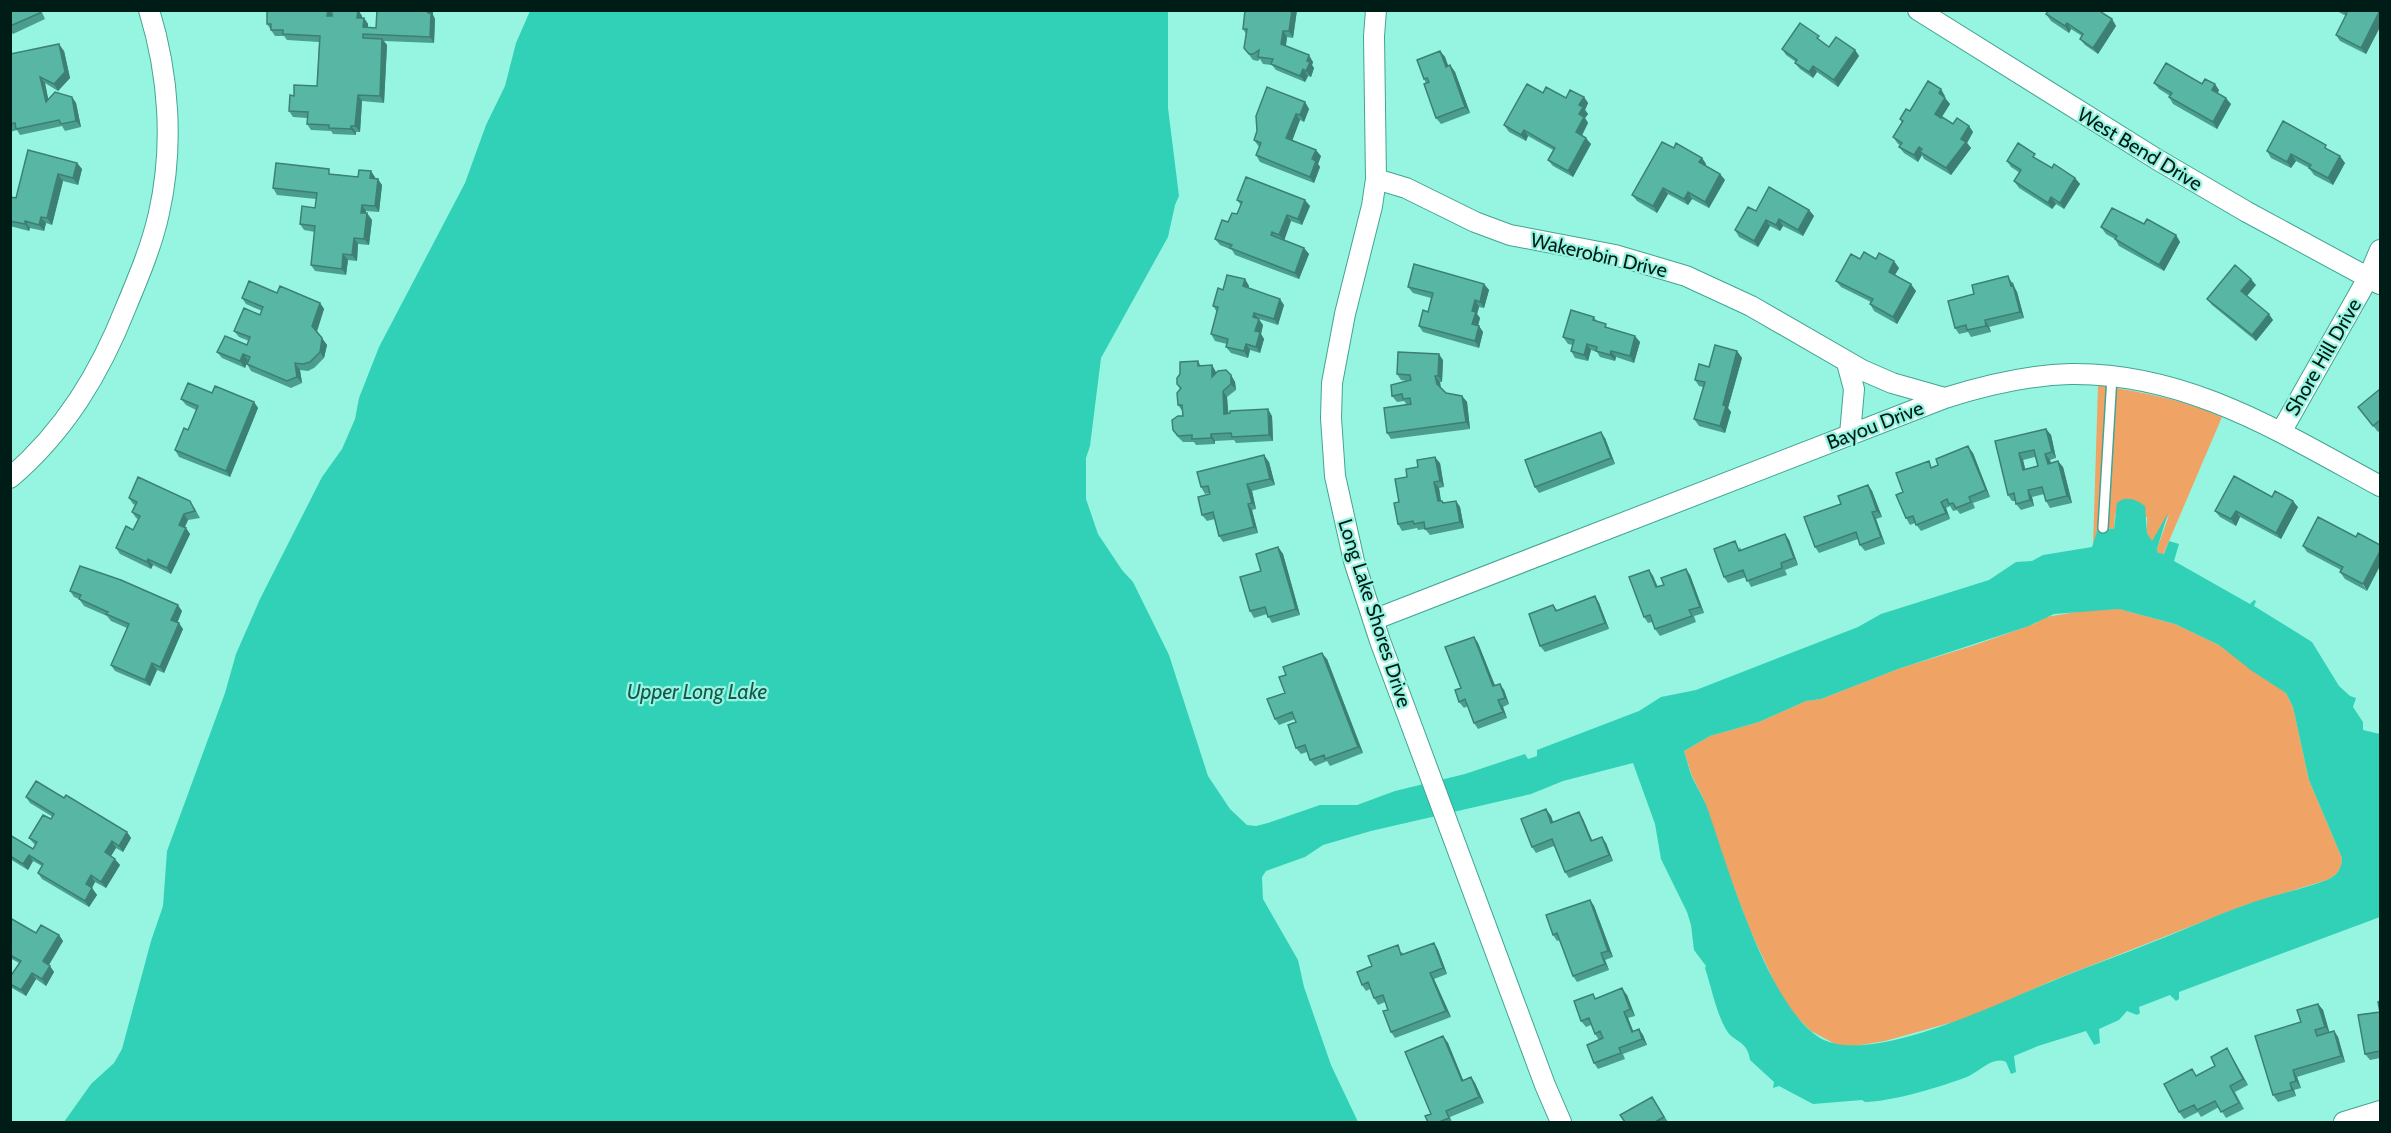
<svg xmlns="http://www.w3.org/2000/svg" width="2391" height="1133" font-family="Cabin,sans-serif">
<rect width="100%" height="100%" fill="#96f5e1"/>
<path fill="#efa365" d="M2098,385C2141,392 2182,399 2222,417L2163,555L2158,553L2157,549L2169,515L2152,542L2147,533V517L2115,514L2114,529L2098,528L2093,547Z
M2119,609L2175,624L2219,645L2286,693L2293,707L2309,780L2342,858C2342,868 2337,876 2327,880L2245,905L2049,982L1971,1017L1885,1041L1855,1046L1837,1045L1811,1031L1791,1011L1779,992L1750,930L1724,861L1704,800L1692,776L1684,751L1710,736L1759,722L1806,701L1821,699L1898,669L1975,645L2034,624L2046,617L2089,610Z"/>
<path fill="#30d1b7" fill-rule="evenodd" d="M530,11H1168V108L1179,196L1175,205L1168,237L1101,358L1090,446L1086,458V499L1098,534L1122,570L1133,582L1169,655L1208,776L1230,809L1247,825L1256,826L1268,823L1320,805H1357L1395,791L1465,774L1525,754L1528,759L1537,756V750L1639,711L1661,697L1696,690L1858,627L1881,614L1989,580L2016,562L2032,561L2043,555L2092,547L2098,528L2114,529L2117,503C2126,495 2137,500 2145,506L2147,533L2152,541L2168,513L2157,549L2158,553L2164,554L2169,541L2179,544L2174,561L2250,604L2254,600L2256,601L2254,606L2312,642L2339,686L2350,696L2356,698L2353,707L2363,722V730L2380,734V917L2179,992V999L2176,1001L2170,995L2139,1007L2140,1013L2137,1015L2127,1011L2119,1020L2099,1029L2100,1043L2094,1045L2086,1031L2038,1046L2014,1056L2016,1072L2011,1074L2006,1062C1993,1056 1980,1071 1969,1076C1945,1086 1890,1102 1865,1102L1862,1100L1813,1104L1779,1086L1773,1088L1774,1082L1750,1060C1748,1041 1734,1042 1727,1031C1716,1013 1712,989 1705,968L1706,966L1694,950L1691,925L1687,912L1661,859L1655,824L1633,763L1563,781L1531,794L1371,831L1323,845L1305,857L1266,871L1262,877L1263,899L1298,960L1304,987L1331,1065L1358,1122H64L91,1084L114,1063L122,1049L151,941L163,906L167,851L225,693L236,654L260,599L322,477L342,449L355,419L359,398L379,347L465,183L486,125L505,86L516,43ZM2119,609L2175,624L2219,645L2252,671L2286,693L2293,707L2309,780L2342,858C2342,868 2337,876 2327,880C2300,890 2272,895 2245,905C2214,916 2184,930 2153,942C2122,955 2091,965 2060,978C2008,998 1871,1068 1820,1038C1768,1006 1728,868 1708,810C1704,798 1697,788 1692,777C1689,769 1687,760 1684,751L1710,736L1759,722L1806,701L1821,699L1898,669L2029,626L2054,614Z"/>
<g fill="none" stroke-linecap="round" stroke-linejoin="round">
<defs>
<path id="lane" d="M2103,528L2112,376"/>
<path id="street" d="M1376,10L1374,36L1376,179L1372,206L1345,314L1332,383L1331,418L1335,476L1354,561L1380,641L1545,1085L1561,1122
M1918,10L2158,160L2247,212L2380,284
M1376,179L1406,188L1475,222L1510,235L1615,255L1686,276L1751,306L1862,370L1892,383L1945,398
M1847,363L1854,389L1850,434
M2281,432L2368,278L2380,250
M10,478C65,431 100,373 126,307C139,276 152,245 159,213C174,146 169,75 149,10
M1373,620L1945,398C1986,385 2027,375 2070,374C2187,372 2282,433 2380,486
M2344,1122L2380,1111"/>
</defs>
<use href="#lane" stroke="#43a492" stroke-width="12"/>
<use href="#street" stroke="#43a492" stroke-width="22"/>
<use href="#lane" stroke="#fff" stroke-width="9"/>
<use href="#street" stroke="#fff" stroke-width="20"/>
</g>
<path fill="#4b9d8d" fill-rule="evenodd" d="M10,10H41L45,19L13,34L10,31Z
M267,10H329L332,14V10H358L362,16V18H364L368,24V28H376L377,10H433V15L435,19L434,43L384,41L387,45L384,103L362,101L360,132H356V135L333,134L331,131L311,130L307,124V118L293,117L289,111L294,96L317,86L319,42L287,40L284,36H275L267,24Z
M1297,10L1293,38L1287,37L1286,46L1313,62L1312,65L1314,68L1311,77L1308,76L1305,82L1276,70L1272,65L1263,64L1260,59L1258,61L1253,60L1244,48L1246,34L1243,29Z
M2335,10H2380V27L2366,54L2340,41L2336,35L2346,16Z
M2046,14L2112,19L2116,26L2098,54L2085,45L2080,39L2082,36L2071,29L2069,33L2051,21Z
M1823,42L1829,47L1855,50L1859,56L1838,87L1817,72L1813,78L1800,69L1795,63L1796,62L1786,55L1782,49Z
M64,51L70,78L58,91L45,83L48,99L72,97L76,103L81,127L65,131L62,126L20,135L17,130L10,132V54Z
M1440,51L1445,57L1448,66L1450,65L1455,72L1470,113L1441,124L1436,118L1426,83L1424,79Z
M2154,83L2202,84L2219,90L2218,93L2231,104L2217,129L2173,104L2169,97L2170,96L2159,89Z
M1543,93L1566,98L1584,97L1588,103L1585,110L1588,114L1585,118L1588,123L1582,136L1591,144L1573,177L1553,166L1548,160L1553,150L1528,136L1526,141L1509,132L1504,125Z
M1945,96L1944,97L1950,104L1942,117L1953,124L1969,126L1973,132L1967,143L1971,148L1951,175L1924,159L1922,155L1918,162L1904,153L1899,147L1900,145L1898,144L1893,137L1902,123L1900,119Z
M1305,102L1309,109L1304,122L1300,120L1292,140L1321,156L1318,164L1320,167L1314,183L1260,162L1256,155L1259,147L1254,140Z
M1674,148L1702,158L1706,164L1705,166L1720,174L1725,180L1709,208L1692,199L1688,205L1668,194L1657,213L1637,201L1632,195Z
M2267,151H2331L2345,163L2333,185L2314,175L2309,168L2296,161L2291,168L2271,158Z
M2007,161H2039L2052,168L2075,178L2080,184L2064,209L2056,204L2052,209L2019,188L2014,181L2020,173L2011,167Z
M77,163L82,169L78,185L63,181L52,225L46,223L44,231L30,228L29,231L10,226V197L16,198Z
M333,174L358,177H375V179L382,185L379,212L366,211V213L372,220L369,245L358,244L357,261L348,260L346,275L315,271L311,265L315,232L304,230L300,224L315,208L316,199L277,195L273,188Z
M1237,200L1310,206L1302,225L1291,221L1284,240L1304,248L1309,254L1299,279L1235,255L1232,250L1220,245L1215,239L1228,222L1237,214L1241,205Z
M1809,210L1814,216L1803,236L1783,226L1780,231L1770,226L1758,247L1739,237L1735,230L1756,211Z
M2144,224L2176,235L2180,242L2164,271L2119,246L2115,239L2106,234L2101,227Z
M1860,259H1876L1899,268L1895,275L1916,291L1897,324L1874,311L1870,304L1871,302L1841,287L1836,281Z
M1245,279L1249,286L1248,288L1284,305L1278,325L1259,319L1263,325L1261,334L1264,339L1260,353L1250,350L1248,358L1231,353L1226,347L1227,344L1215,341L1211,334L1217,312L1213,306L1223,290Z
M2013,282L2014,286L2017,292L2024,318L1989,327L1991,332L1971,337L1968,332L1959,334L1955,328L1974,294Z
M1484,284L1489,290L1484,308L1479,307L1477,314L1480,318L1478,325L1483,332L1479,348L1423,332L1419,326L1428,312L1431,298L1413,293L1408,287Z
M2256,285L2247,296L2273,320L2256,341L2212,305L2207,299Z
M277,293L320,303L324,309L317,332L327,345L324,358L314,368L308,371L300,370L302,383L291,388L251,371L247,364L248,360L245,368L222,358L217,352L247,345L249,341L239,337L234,331L260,315L262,311L246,304L242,298Z
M1594,317L1597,322L1609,328L1640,342L1634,363L1616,357L1615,361L1600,357L1597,352L1591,350L1588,361L1575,358L1571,351L1573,345L1568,344L1563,337Z
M1737,351L1742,358L1728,408L1731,412L1725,433L1699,426L1694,419L1703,387L1699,386L1695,380L1709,367Z
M1443,360L1442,382H1440L1441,388L1446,393L1462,396L1467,402L1470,429L1391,439L1387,433L1407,405L1404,401L1397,402L1392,396L1407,381L1401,380L1397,374Z
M1198,361L1201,366L1212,365L1216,373L1231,375L1235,382L1236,390L1227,397L1228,413L1272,416L1273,441L1236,443L1234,440L1215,441V444L1196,445L1194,442H1183L1177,436L1173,430L1183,416V412L1178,405L1180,389L1177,384Z
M2380,389V430L2378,432L2358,407Z
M212,393L254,402L258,408L230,477L179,457L175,450L188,430L196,410L186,405L181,399Z
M2046,429L2051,435L2056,458L2050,460L2051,463L2063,467L2072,503L2050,508L2046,501L2044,494L2032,497L2034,506L2021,510L2016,504L2015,501H2012L2008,495L1995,441ZM2035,457L2038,466L2025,469L2023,460Z
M1605,438L1615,464L1539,493L1535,487Z
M1973,453L1990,497L1973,503L1975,508L1960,514L1957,510L1953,511L1950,506L1946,508L1950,519L1921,531L1915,523L1910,525L1906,518L1903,492L1933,467Z
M1269,462L1275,485L1252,491L1256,509L1252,510L1258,533L1223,542L1219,536L1215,519L1207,521L1202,515L1210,494V493L1205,494L1201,487Z
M1440,463L1444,487L1439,488L1441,501H1442L1444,503L1456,501L1460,507L1464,528L1430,535L1425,529L1418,530L1417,528L1402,531L1398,524L1399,502L1407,477Z
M1868,485L1872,491L1882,517L1876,519L1885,544L1865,551L1860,545L1858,539L1819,553L1815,547L1841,504Z
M2272,497L2298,507L2281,539L2240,517L2236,526L2220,517L2215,511Z
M129,498L194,507L200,518L188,520L185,527L190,534L171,574L153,565L151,569L120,554L116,548L133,530L138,519L136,518L132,512L135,505L133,504Z
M2318,517L2367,591L2345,579L2340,572L2341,570L2307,552L2303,546Z
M1785,534L1789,540L1798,565L1785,570L1787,575L1751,587L1746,577L1728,583L1724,577L1740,547L1741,550Z
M1278,547L1283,554L1300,615L1272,623L1267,614L1254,618L1250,611L1261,571Z
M1686,569L1690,575L1704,613L1694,616L1696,622L1660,636L1655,629L1652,622L1648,623L1644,617L1649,570L1653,576L1658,587L1664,585Z
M70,591L182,611L177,623L183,629L164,673L157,670L150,686L115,671L111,665L127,628L111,621L107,616L84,606L79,599L74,597Z
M1595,596L1599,603L1609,629L1545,652L1540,646L1553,605L1557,610Z
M1474,637L1478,643L1495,686L1504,690L1509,704L1503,707L1507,718L1478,729L1474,723L1468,706L1464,708L1459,702L1461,688Z
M1327,659L1363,753L1330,766L1327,761L1315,766L1310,760L1307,752L1301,754L1296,748V722L1295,719L1279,725L1275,719L1285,693Z
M26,797L64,798L127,832L131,838L123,852L116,848L111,856L120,865L106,888L95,882L92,888L97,895L89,907L42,879L38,873L42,866L33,861L28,870L10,859V835L33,849L35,845L29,838L51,819L53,817L30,803Z
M1546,809L1551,816L1553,823L1579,812L1583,819L1592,840L1606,843L1613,861L1569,878L1565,872L1554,846L1536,853L1532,847Z
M1590,900L1594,906L1613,957L1605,960L1609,970L1577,982L1573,976L1560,940L1557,941L1553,935Z
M10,918L36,933L59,935L63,941L49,965L54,972L46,986L36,979L26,996L12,988L10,986V977L19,963L10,958Z
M1434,943L1438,950L1447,974L1434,979L1451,1017L1395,1038L1391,1032L1388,1010L1385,1002L1378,1005L1374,998L1370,989L1366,991L1362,985L1372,966L1402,952L1403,954Z
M1627,995L1635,1016L1628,1018L1633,1031L1639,1029L1643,1035L1647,1045L1623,1054L1625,1059L1598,1069L1594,1063L1599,1040L1595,1034L1591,1025L1586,1027L1581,1021L1596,998Z
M2380,1001V1058L2370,1060L2365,1054L2380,1012Z
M2318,1004L2323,1010L2329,1032L2334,1031L2338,1037L2345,1062L2297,1077L2301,1088L2294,1090L2296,1096L2278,1102L2273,1095L2301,1022Z
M1443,1036L1448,1043L1463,1080L1471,1077L1475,1083L1484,1103L1450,1117L1452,1122H1428L1431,1114Z
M2227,1048L2248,1085L2235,1092L2244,1109L2226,1118L2219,1107L2201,1117L2198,1112L2184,1119L2179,1112L2197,1076L2215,1066Z
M1652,1097L1668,1122H1625Z"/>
<path fill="#3d8073" d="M328,10H329L332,14V22L327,16Z
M358,10L362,16V24L357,18Z
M428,10H433V15L435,19L434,43L430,37Z
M1292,10H1297L1293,38L1289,31Z
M2380,12V27L2366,54L2361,48Z
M364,18L368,24V34L363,27Z
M2112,19L2116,26L2098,54L2093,48Z
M2067,23L2071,29L2069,33L2065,26Z
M1283,31L1287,37L1285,50L1281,44Z
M382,39L387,45L384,103L380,96Z
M59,44L64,51L70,78L58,91L54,84Z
M1855,50L1859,56L1838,87L1834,80Z
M1440,51L1445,57L1451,73L1446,67Z
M1309,55L1313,62L1312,65L1314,68L1311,77L1306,71L1307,61Z
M1450,65L1455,72L1470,113L1465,107Z
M1813,66L1817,72L1813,78L1809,72Z
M1303,69L1308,76L1305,82L1300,76Z
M40,77L45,83L50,108L46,102Z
M2215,84L2219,90L2216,96L2212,90Z
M1941,89L1945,96L1943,100L1939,93Z
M358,95L362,101L360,132L355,126Z
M72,97L76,103L81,127L76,121Z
M1584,97L1588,103L1585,110L1588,114L1585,118L1588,123L1580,138L1576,132L1579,114V105Z
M1945,98L1950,104L1939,121L1935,114Z
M2226,98L2231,104L2217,129L2213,122Z
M1305,102L1309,109L1304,122L1300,115Z
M1296,114L1300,120L1291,144L1286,138Z
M351,126L356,132V135L351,129Z
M1969,126L1973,132L1967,143L1971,148L1951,175L1946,168L1961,139Z
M1524,130L1528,136L1526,141L1521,135Z
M1586,138L1591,144L1573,177L1568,171Z
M1919,147L1923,153L1920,152L1922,155L1918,162L1914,155Z
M1316,150L1321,156L1318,164L1320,167L1314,183L1310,177L1312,159Z
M2291,154L2296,161L2291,168L2287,162Z
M2340,156L2345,163L2333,185L2328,178Z
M1702,158L1706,164L1704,169L1699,162Z
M77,163L82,169L78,185L73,178Z
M371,171L375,177L374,185L370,178Z
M58,174L63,181L52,225L47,218Z
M1720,174L1725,180L1709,208L1705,202Z
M2075,178L2080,184L2064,209L2060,203Z
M378,179L382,185L379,212L375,206Z
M1663,188L1668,194L1657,213L1653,206Z
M1688,192L1692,199L1688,205L1684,199Z
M2051,197L2056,204L2052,209L2048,203Z
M1305,200L1310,206L1302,225L1298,219Z
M362,205L366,211L365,219L361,213Z
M1809,210L1814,216L1803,236L1798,230Z
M367,213L372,220L369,245L364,239Z
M1287,215L1291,221L1284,241L1279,235Z
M41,217L46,223L44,231L39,225Z
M1779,219L1783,226L1780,231L1776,225Z
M1766,220L1770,226L1758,247L1754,241Z
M25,221L30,228L29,231L25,224Z
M2176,235L2180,242L2164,271L2159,265Z
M354,238L358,244L357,261L352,255Z
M1304,248L1309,254L1299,279L1295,273Z
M343,254L348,260L346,275L342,269Z
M1894,261L1899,268L1893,278L1889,272Z
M2008,276L2017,292L2024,318L2020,312Z
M1245,279L1249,286L1247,293L1243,286Z
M2251,279L2256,285L2245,298L2241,291Z
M1484,284L1489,290L1484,308L1480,302Z
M1911,284L1916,291L1897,324L1893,317Z
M1280,299L1284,305L1278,325L1274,319Z
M1475,300L1479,307L1477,314L1480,318L1477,330L1472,324V311Z
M320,303L324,309L316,333L312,326Z
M1254,313L1263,325L1261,334L1264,339L1260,353L1256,347L1255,331L1253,317Z
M2269,314L2273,320L2256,341L2252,335Z
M1985,320L1989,327L1991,332L1986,326Z
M1479,326L1483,332L1479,348L1475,341Z
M1635,336L1640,342L1634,363L1630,356Z
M322,338L327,345L324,358L320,352Z
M1246,344L1250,350L1248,358L1244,351Z
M1587,344L1591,350L1588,361L1584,355Z
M1611,351L1616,357L1615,361L1610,355Z
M1737,351L1742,358L1728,408L1731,412L1725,433L1720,426L1723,405Z
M243,354L248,360L245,368L240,361Z
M1439,354L1443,360L1442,382L1438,376Z
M295,363L300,370L302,383L297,377Z
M1212,365L1216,372L1217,384L1212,377Z
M1231,375L1235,382L1236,390L1231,384Z
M1435,376L1440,382L1441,390L1437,384Z
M1223,391L1227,397L1229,420L1224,414Z
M1462,396L1467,402L1470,429L1466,422Z
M254,402L258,408L230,477L226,471Z
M1268,409L1272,416L1273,441L1269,435Z
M2046,429L2051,435L2056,458L2052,452Z
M1601,432L1605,438L1615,464L1611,458Z
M1211,434L1215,441V444L1211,438Z
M1968,446L1973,453L1990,497L1986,490Z
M2019,453L2023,460L2027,476L2023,470Z
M2045,454L2050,460L2052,470L2048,464Z
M1264,455L1269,462L1275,485L1270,479Z
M1435,457L1440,463L1444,487L1440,481Z
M2058,461L2063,467L2072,503L2067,496Z
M1434,482L1439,488L1442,508L1438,501Z
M1247,484L1252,491L1256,509L1252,503Z
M1868,485L1872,491L1882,517L1877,511Z
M2028,490L2032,497L2034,506L2030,500Z
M1456,501L1460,507L1464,528L1460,522Z
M2293,501L2298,507L2281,539L2276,533Z
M1941,502L1946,508L1950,519L1946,513Z
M1248,504L1252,510L1258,533L1254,527Z
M2236,511L2240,517L2236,526L2231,519Z
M1872,512L1876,519L1885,544L1881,537Z
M184,514L188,520L183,531L179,525Z
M186,528L190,534L171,574L167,568Z
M1785,534L1789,540L1798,565L1794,558Z
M1278,547L1283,554L1300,615L1296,609Z
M2380,551V566L2367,591L2363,584Z
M148,559L153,565L151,569L147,562Z
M1686,569L1690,575L1704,613L1700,607Z
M1649,570L1653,576L1660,594L1656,587Z
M1595,596L1599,603L1609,629L1605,623Z
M178,605L182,611L176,626L171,620Z
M179,623L183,629L164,673L160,667Z
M1474,637L1478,643L1498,693L1493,686Z
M1322,653L1327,659L1363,753L1358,747Z
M152,663L157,670L150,686L145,680Z
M1500,684L1504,690L1509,704L1505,698Z
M1498,700L1503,707L1507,718L1503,712Z
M1546,809L1551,816L1556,830L1551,823Z
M1579,812L1583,819L1595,847L1591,841Z
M127,832L131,838L123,852L119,846Z
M1602,837L1606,843L1613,861L1609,855Z
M112,841L116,848L109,859L105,852Z
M29,855L33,861L28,870L23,864Z
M115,859L120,865L106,888L101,882Z
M91,875L95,882L90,891L86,884Z
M92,888L97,895L89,907L85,901Z
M1590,900L1594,906L1613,957L1608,951Z
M59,935L63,941L47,968L43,961Z
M1434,943L1438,950L1447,974L1443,968Z
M1601,953L1605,960L1609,970L1605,964Z
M50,966L54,972L46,986L42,979Z
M32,973L36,979L26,996L21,990Z
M1430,973L1434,979L1451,1017L1446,1011Z
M1622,988L1627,995L1635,1016L1630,1009Z
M2318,1004L2323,1010L2330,1034L2325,1027Z
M1624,1012L1628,1018L1636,1038L1632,1032Z
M1639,1029L1643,1035L1647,1045L1642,1039Z
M2334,1031L2338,1037L2345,1062L2341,1056Z
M1443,1036L1448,1043L1466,1087L1462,1081Z
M2227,1048L2231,1055L2248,1085L2243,1079Z
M2293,1070L2297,1077L2301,1088L2296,1081Z
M1471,1077L1475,1083L1484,1103L1479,1097Z
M2290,1083L2294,1090L2296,1096L2292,1090Z"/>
<path fill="#57b7a4" stroke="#3d8073" stroke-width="1.5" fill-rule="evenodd" d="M10,10H39L40,13L10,26Z
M267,10H328L327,16H332V10H358L357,18H364L363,27L376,28L377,10H428V13H431L430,37L363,34V38L382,39L380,96L358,95L355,126H351V129L329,128V125L307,124L308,112L289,111L290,95L294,96V85L317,86L320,36L283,34V30H271V24H267Z
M1245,10H1292L1289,31H1283L1281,44L1309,55L1307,61L1310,62L1306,71L1303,69L1300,76L1271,64L1273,59L1258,57L1259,50L1253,54H1249L1244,48L1247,29H1243Z
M2049,10H2098L2112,19L2093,48L2080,39L2083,34L2067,23L2065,26L2046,14Z
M2342,10H2380L2361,48L2336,35L2347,13Z
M1800,23L1819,36L1817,38L1829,47L1836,37L1855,50L1834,80L1813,66L1809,72L1795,63L1797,60L1782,49Z
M59,44L65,72L54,84L40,77L46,102L55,92L72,97L76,121L61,124L59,120L16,129L15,123L10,124V54Z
M1440,51L1446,67L1450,65L1465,107L1436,118L1424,84L1429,82L1427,78L1424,79L1417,60Z
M2166,63L2202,84L2205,79L2215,84L2212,90L2226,98L2213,122L2169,97L2172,93L2154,83Z
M1928,81L1941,89L1939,93L1945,98L1935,114L1941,118L1942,117L1953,124L1957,118L1969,126L1961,139L1966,142L1946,168L1920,152L1922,149L1919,147L1914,155L1899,147L1902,143L1893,137L1903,121L1900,119L1906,109L1910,111Z
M1527,84L1543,93L1546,87L1566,98L1570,90L1584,97L1579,105L1583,107L1579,114L1584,117L1576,132L1586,138L1568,171L1548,160L1555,148L1524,130L1521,135L1504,125Z
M1267,87L1305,102L1300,115L1296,114L1286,138L1316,150L1312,159L1316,161L1310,177L1256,155L1261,143L1254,140L1257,131L1256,116Z
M2283,121L2326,145L2325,148L2340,156L2328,178L2309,168L2311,165L2291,154L2287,162L2267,151Z
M1662,142L1674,148L1676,143L1702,158L1699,162L1720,174L1705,202L1688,192L1684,199L1663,188L1653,206L1632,195Z
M2018,143L2035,154L2033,157L2052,168L2054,164L2075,178L2060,203L2051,197L2048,203L2014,181L2021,170L2007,161Z
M28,150L77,163L73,178L58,174L47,218L41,217L39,225L25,221V224L10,221V197L16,198Z
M276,163L329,169V174L358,177L359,170L371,171L370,178L378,179L375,206L362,205L361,213H367L364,239L354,238L352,255L343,254L342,269L311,265L315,226L300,224L302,206L315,208L317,193L273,188Z
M1246,177L1305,200L1298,219L1287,215L1279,235L1272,232L1271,235L1304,248L1295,273L1230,248L1232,245L1215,239L1222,220L1228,222L1232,213L1237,214L1242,202L1237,200Z
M1769,187L1809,210L1798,230L1779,219L1776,225L1766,220L1754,241L1735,230L1748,207L1756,211Z
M2112,208L2144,224L2147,219L2176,235L2159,265L2115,239L2117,236L2101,227Z
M1864,252L1876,259L1879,253L1894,261L1889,272L1911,284L1893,317L1870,304L1873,299L1836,281L1851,254L1860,259Z
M1414,264L1484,284L1480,302L1475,300L1472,311L1476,312L1472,324L1479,326L1475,341L1419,326L1423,310L1428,312L1433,293L1408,287Z
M2235,265L2251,279L2241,291L2269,314L2252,335L2207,299Z
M1227,275L1245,279L1243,286L1280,299L1274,319L1254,313L1253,317L1259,319L1255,331L1260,332L1256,347L1246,344L1244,351L1226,347L1228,339L1211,334L1218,307L1213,306L1218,288L1223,290Z
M2008,276L2011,286L2013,285L2020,312L1985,320L1986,326L1967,330L1966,325L1955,328L1948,301L1974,294L1972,285Z
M249,281L277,293L280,286L320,303L312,326L322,338L320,352L310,362L303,364L295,363L297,377L287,381L247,364L250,357L243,354L240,361L217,352L225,336L247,345L250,337L234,331L244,308L260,315L263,307L242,298Z
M1571,310L1594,317L1593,320L1606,324L1605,327L1635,336L1630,356L1611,351L1610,355L1596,351L1597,347L1587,344L1584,355L1571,351L1574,340L1563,337Z
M1715,345L1737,351L1723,405L1726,406L1720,426L1694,419L1705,382L1695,380L1699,364L1709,367Z
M1398,352L1439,354L1438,376H1435L1437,384L1446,393L1462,396L1466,422L1387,433L1384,408L1411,404L1410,398L1403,399L1402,394L1392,396L1391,385L1411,380L1410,375L1397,374Z
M1198,361V366L1212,365V377L1218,371L1226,370L1231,375V384L1223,391L1224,414L1230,413V411L1268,409L1269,435L1232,437L1231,433L1211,434V438L1192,439V435L1178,436L1173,430L1172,420L1178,416H1183L1182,405H1178L1177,393L1181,388L1177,384V378L1180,374V362Z
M188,383L212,393L215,386L254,402L226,471L175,450L184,428L188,430L198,406L181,399Z
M2380,389V420L2373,426L2358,407Z
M2046,429L2052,452L2045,454L2048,464L2058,461L2067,496L2046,501L2042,487L2028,490L2030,500L2016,504L2014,493L2008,495L1995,441ZM2034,450L2038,466L2023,470L2019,453Z
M1601,432L1611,458L1535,487L1525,460Z
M1968,446L1986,490L1969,497L1971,502L1956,508L1953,503L1949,504L1947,499L1941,502L1946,513L1916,525L1913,516L1906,518L1896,495L1903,492L1896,473L1929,461L1931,468L1938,465L1936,459Z
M1264,455L1270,479L1247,484L1252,503L1248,504L1254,527L1219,536L1213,512L1202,515L1198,497L1210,494L1208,486L1201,487L1197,472Z
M1435,457L1440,481L1434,482L1438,501H1442L1443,503L1456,501L1460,522L1425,529L1424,522L1414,524L1413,521L1398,524L1394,503L1399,502L1395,479L1407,477L1406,469L1418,467L1417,460Z
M2234,476L2272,497L2275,491L2293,501L2276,533L2236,511L2231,519L2215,511Z
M138,477L190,501L195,511L184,514L179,525L186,528L167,568L148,559L147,562L116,548L126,526L133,530L140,516L132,512L137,502L129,498Z
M1868,485L1877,511L1872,512L1881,537L1860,545L1856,532L1815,547L1804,517L1841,504L1838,496Z
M2318,517L2356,537L2358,533L2380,545V551L2363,584L2340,572L2343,567L2303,546Z
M1785,534L1794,558L1781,563L1782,568L1747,581L1743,570L1724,577L1714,549L1735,541L1739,551Z
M1278,547L1296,609L1268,617L1265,607L1250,611L1240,577L1261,571L1256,554Z
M80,566L121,580L178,605L171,620L179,623L160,667L152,663L145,680L111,665L129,624L106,614L108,612L79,599L81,595L70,591Z
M1686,569L1700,607L1689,610L1692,616L1655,629L1650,615L1644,617L1629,577L1649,570L1656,587L1664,585L1661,578Z
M1595,596L1605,623L1540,646L1529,614L1553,605L1556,611Z
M1474,637L1493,686L1500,684L1505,698L1498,700L1503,712L1474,723L1465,699L1459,702L1455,690L1461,688L1445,647Z
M1322,653L1358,747L1325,759L1324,755L1310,760L1305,745L1296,748L1288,725L1296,722L1292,712L1275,719L1267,699L1285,693L1279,677L1286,675L1283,667Z
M36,781L64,798L66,795L127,832L119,846L112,841L105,852L115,859L101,882L91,875L86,884L92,888L85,901L38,873L43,864L29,855L23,864L10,856V835L33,849L37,842L29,838L43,815L51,819L54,814L26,797Z
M1546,809L1551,823L1579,812L1591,841L1602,837L1609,855L1565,872L1552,839L1532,847L1521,819Z
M1590,900L1608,951L1601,953L1605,964L1573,976L1557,933L1553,935L1546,915Z
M10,918L36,933L41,925L59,935L43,961L50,966L42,979L32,973L21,990L10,984V977L21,961L10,955Z
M1434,943L1443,968L1430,973L1446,1011L1391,1032L1383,1011L1388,1010L1383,995L1374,998L1368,982L1362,985L1357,972L1372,966L1368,956L1398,945L1401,955Z
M1622,988L1630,1009L1624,1012L1632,1032L1639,1029L1642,1039L1619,1048L1621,1053L1594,1063L1587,1045L1603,1038L1600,1031L1595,1034L1589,1018L1581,1021L1574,1001L1593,994L1595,999Z
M2380,1001V1051L2365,1054L2358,1015L2380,1012L2378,1002Z
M2318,1004L2325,1027L2315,1030L2317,1036L2334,1031L2341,1056L2293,1070L2296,1081L2290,1083L2292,1090L2273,1095L2255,1036L2301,1022L2297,1010Z
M1443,1036L1462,1081L1471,1077L1479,1097L1446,1111L1449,1118L1439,1122H1428L1425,1116L1431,1114L1405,1052Z
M2227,1048L2243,1079L2230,1086L2239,1103L2221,1112L2215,1101L2197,1110L2194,1105L2179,1112L2164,1084L2192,1069L2196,1076L2215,1066L2211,1057Z
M1652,1097L1664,1117L1657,1121L1658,1122H1625L1620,1115Z"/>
<g text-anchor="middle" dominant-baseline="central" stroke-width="4.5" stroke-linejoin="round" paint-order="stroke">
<g font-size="20" fill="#001c17" stroke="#96f5e1">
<text transform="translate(2140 149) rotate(31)">West Bend Drive</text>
<text transform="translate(1599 255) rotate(13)">Wakerobin Drive</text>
<text transform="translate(2323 357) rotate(-60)">Shore Hill Drive</text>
<text transform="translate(1875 425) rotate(-21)">Bayou Drive</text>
<text transform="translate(1375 613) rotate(72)">Long Lake Shores Drive</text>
</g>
<g font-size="21" font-style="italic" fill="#19574c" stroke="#96f5e1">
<text x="697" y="691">Upper Long Lake</text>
</g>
</g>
<rect width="2391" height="1133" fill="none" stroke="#001c17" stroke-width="24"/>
</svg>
